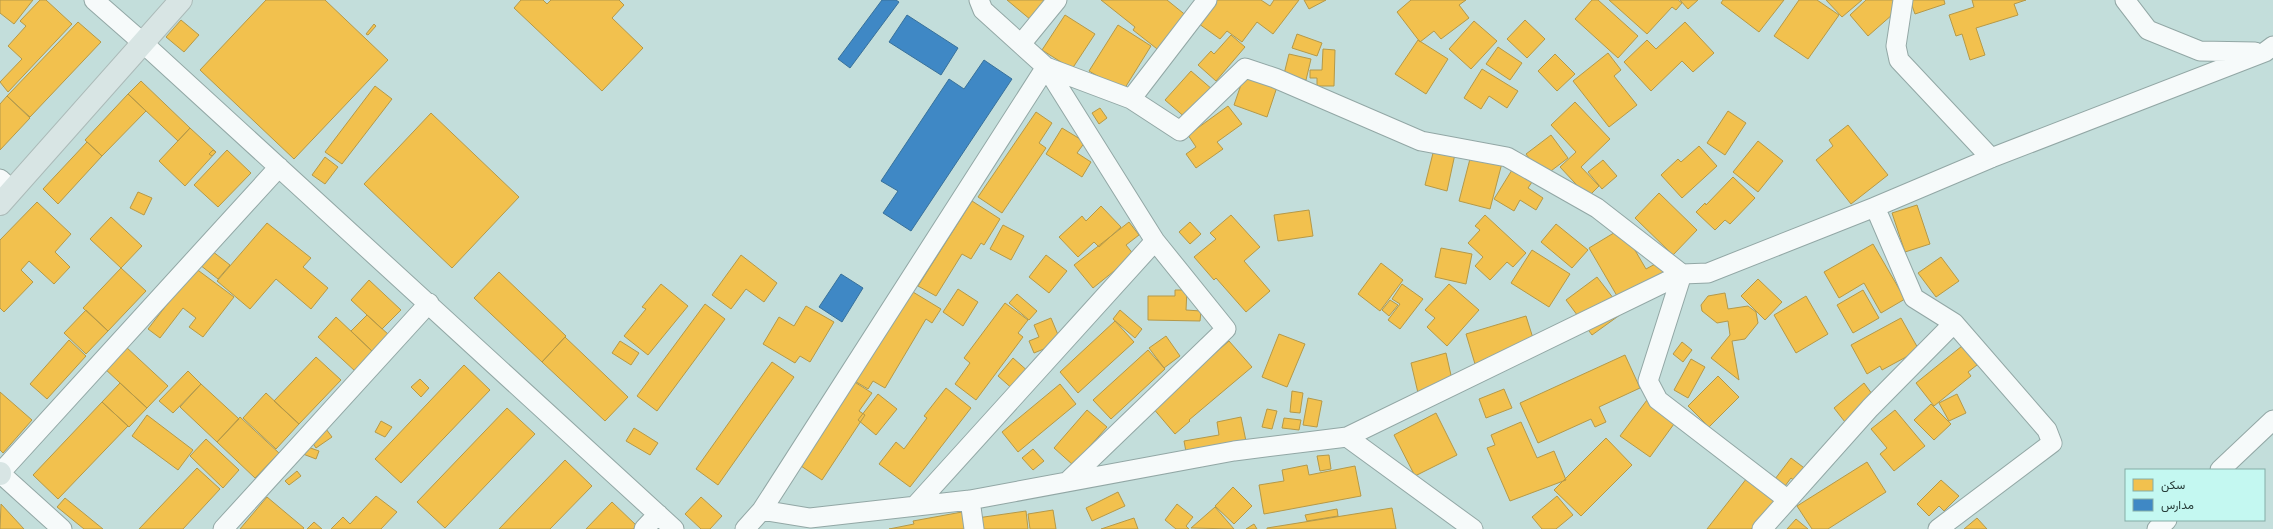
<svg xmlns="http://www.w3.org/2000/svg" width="2273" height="529" font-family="Poppins,Vazirmatn,sans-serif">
<rect width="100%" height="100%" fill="#c3dedb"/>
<path fill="#f2c14e" stroke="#b59948" d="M0,0H33L14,24L0,13Z
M40,0H46L72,24L8,92L0,82L22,59L8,46L26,26L20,21Z
M266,0H325L388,60L294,159L200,70Z
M521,0H543L547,4L551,0H619L624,5L612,18L643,48L602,91L514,8Z
M1007,0H1048L1031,20Z
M1101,0H1167L1188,17L1161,52L1133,30L1135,27Z
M1211,0H1261L1270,6L1274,0H1299L1273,34L1257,22L1242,42L1227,31L1220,39L1195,21Z
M1304,0H1326L1309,9Z
M1411,0H1466L1459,5L1469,18L1441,39L1434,31L1420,42L1397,12Z
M1592,0H1598L1638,36L1618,58L1575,19Z
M1609,0H1678L1682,3L1676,10L1672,7L1647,34Z
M1680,0H1698L1688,9Z
M1723,0H1784L1759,32L1721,3Z
M1799,0H1817L1839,15L1808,59L1774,36Z
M1826,0H1862L1842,17Z
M1866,0H1895L1901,7L1868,36L1850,15Z
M1910,0H1944L1945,4L1915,14Z
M1972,0H2026L2014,4L2018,15L1976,28L1985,55L1970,60L1962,34L1956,36L1949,15L1974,7Z
M1065,15L1095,34L1072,69L1042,50Z
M181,20L199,35L184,52L166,37Z
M1525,20L1545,39L1527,58L1507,39Z
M1474,21L1497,41L1471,69L1449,49Z
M78,22L101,42L30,117L7,96Z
M1685,22L1714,53L1693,72L1682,61L1651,91L1624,62L1647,40L1656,49Z
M374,24L376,26L368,35L366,34Z
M1118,25L1151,46L1123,91L1089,71Z
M1297,34L1322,43L1317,56L1292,48Z
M1231,35L1245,47L1216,81L1198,65L1211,51L1214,54Z
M1418,40L1448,59L1426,94L1395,74Z
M1498,47L1522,63L1510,80L1486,64Z
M1323,49L1335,50L1334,86H1317V78H1310V70H1322Z
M1608,53L1621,70L1614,76L1637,105L1609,127L1573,81Z
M1289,54L1311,59L1306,80L1284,74Z
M1555,54L1575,74L1557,91L1538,71Z
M1482,69L1518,91L1507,108L1489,96L1481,109L1464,98Z
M1191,71L1213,90L1187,119L1165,100Z
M1245,73L1278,84L1267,117L1234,105Z
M141,81L190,128L178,141L128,94Z
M375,86L392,99L342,164L325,152Z
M128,94L146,111L102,156L85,140Z
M7,96L30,118L0,150V104Z
M1575,102L1610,139L1581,167L1599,186L1588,197L1560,167L1576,152L1551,125Z
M1228,106L1242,124L1217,142L1223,149L1196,168L1186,154L1196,147L1188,135Z
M1100,108L1107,118L1099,124L1092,113Z
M1728,111L1746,123L1725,155L1707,143Z
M1036,112L1052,123L1039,143L1046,148L1002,213L978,197Z
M431,113L519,197L452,268L364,184Z
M1848,125L1888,175L1851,204L1816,160L1833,146L1829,140Z
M190,128L216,152L185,186L159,161Z
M1062,128L1085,142L1077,153L1091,162L1082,177L1046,154Z
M1551,135L1568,158L1543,177L1526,154Z
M1758,141L1783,161L1758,192L1733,172Z
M87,142L102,156L58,204L43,189Z
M1699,146L1717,166L1682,198L1661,175L1678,159L1681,162Z
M1434,149L1455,154L1447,191L1425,185Z
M213,150L216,152L212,156L209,154Z
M227,150L251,173L218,207L194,185Z
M1471,155L1502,163L1490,209L1459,201Z
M325,157L338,167L325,184L312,175Z
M1603,160L1617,176L1602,189L1588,172Z
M1512,170L1532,182L1528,188L1543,198L1536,210L1520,200L1514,211L1494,199Z
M1733,177L1755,198L1730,224L1725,220L1715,230L1696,212L1705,203L1706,205Z
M138,192L152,198L144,215L130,208Z
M1659,193L1697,230L1673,255L1635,218Z
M972,201L1000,219L984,245L981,243L971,259L962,254L936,296L918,286Z
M37,202L71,234L55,252L70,267L54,284L29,261L21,270L33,282L4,312L0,308V240Z
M1917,205L1930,244L1905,252L1892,213Z
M1101,206L1121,227L1099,247L1094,242L1078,257L1059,237L1082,216L1086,221Z
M1309,210L1313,236L1278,241L1274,215Z
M1231,215L1260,247L1244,261L1270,291L1246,312L1216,278L1214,280L1194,257L1216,239L1210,233Z
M1485,215L1526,253L1513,267L1507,262L1490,280L1475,266L1483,257L1468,243L1480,230L1475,226Z
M111,217L142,246L121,268L90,239Z
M1129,222L1139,235L1126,245L1134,255L1093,288L1074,265Z
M1190,222L1201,234L1190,244L1179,232Z
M267,223L311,258L303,267L328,288L311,309L276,279L250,309L217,281Z
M1556,224L1588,250L1572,268L1541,242Z
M1003,225L1024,236L1011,260L990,249Z
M1622,228L1646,269L1657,263L1665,275L1620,301L1589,248Z
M1873,244L1905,299L1881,313L1864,283L1839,298L1824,272Z
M1441,248L1472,254L1466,284L1435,277Z
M1532,250L1570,274L1549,307L1511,283Z
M212,251L230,265L218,279L200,265Z
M741,255L777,283L764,302L746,289L731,309L712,295Z
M1046,255L1067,271L1049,293L1029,277Z
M1941,257L1959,281L1936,297L1918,273Z
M1381,263L1403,280L1380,311L1358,294Z
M121,268L146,291L108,331L83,308Z
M195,268L234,297L203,337L189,327L196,318L183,308L160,338L148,329Z
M499,272L566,336L542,362L474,298Z
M1597,277L1624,312L1592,335L1566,300Z
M1758,279L1782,302L1765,320L1741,296Z
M369,280L401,310L382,329L351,300Z
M661,284L688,306L648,355L624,336L646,309L642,307Z
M1402,284L1423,299L1400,329L1388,320L1400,304L1392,299Z
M1449,284L1479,310L1447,346L1427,327L1435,318L1425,310Z
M908,289L941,309L932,323L926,319L885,388L873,381L868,389L853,380Z
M958,289L978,302L963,326L943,312Z
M1175,290H1187L1186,310L1201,311L1200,321L1148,320V296H1175Z
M1863,290L1879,318L1853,333L1837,305Z
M1725,293L1728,309L1748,306L1756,312L1758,323L1745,339L1732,341L1739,380L1711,358L1730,335L1728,321L1717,323L1702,311L1701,305L1708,296Z
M1017,294L1037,311L1029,320L1009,303Z
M1806,296L1828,334L1796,353L1774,315Z
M1390,300L1398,305L1389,316L1382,310Z
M1005,303L1028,320L1018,333L1023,337L976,400L955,384L970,363L964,358Z
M705,304L725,319L657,411L637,396Z
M806,306L834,322L810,362L800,356L795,363L763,344L779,317L794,326Z
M86,310L108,331L86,354L64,333Z
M1120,310L1142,329L1135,338L1113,319Z
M367,315L389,335L373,352L351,331Z
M1526,316L1538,354L1475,364L1466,334Z
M336,317L373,352L355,371L318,337Z
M1051,318L1061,342L1034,353L1029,341L1039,337L1034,325Z
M1901,318L1919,350L1882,370L1880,366L1867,374L1851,345Z
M1115,321L1134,342L1078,393L1060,372Z
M1279,334L1305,344L1287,387L1262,377Z
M1166,336L1180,356L1164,368L1149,348Z
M565,337L628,397L605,421L542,362Z
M69,340L86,356L47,399L30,384Z
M620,341L639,353L631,365L612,353Z
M1229,341L1252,367L1189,420L1190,421L1175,434L1152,407Z
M1682,342L1692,350L1683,362L1673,354Z
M125,346L168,386L147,408L104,368Z
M1962,346L1977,365L1968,372L1971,376L1934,406L1916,383Z
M1148,350L1165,369L1111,419L1093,400Z
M1446,353L1453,384L1418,393L1411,363Z
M1625,355L1640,388L1599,407L1606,422L1595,427L1591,419L1538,443L1520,403Z
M316,357L341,380L299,424L274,401Z
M1013,358L1030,373L1015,391L998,376Z
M1691,359L1705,367L1688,398L1674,390Z
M772,362L794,377L718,485L696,469Z
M464,365L490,390L401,483L375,459Z
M188,371L201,384L173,413L159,401Z
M1718,376L1739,397L1709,427L1688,406Z
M420,379L429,388L421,397L411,387Z
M853,381L872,393L859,411L865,415L822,480L798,464Z
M120,383L147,408L129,427L102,402Z
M1864,383L1875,398L1845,422L1834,408Z
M201,384L239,419L217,442L180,407Z
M1060,384L1076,404L1018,452L1002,432Z
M946,388L971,408L910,487L879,464L896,442L904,449L927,418L924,416Z
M1504,389L1512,408L1486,418L1479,399Z
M1292,391L1303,393L1300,413L1290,412Z
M0,392L32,420L3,453L0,450Z
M266,393L299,424L276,449L243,418Z
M878,394L897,409L876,435L858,420Z
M1957,394L1966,413L1949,421L1939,403Z
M1650,396L1679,417L1650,457L1620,436Z
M1308,398L1322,401L1317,427L1303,425Z
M102,402L128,426L58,499L33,475Z
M1931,404L1951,424L1934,440L1914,420Z
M507,408L535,434L445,528L417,502Z
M1267,409L1277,411L1272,429L1262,427Z
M1087,410L1107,427L1073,465L1054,448Z
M1895,410L1925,446L1894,471L1880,454L1887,448L1871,429Z
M1436,413L1457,455L1415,476L1394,435Z
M147,415L193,450L178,470L132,436Z
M240,417L279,453L255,478L217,442Z
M1241,417L1247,446L1187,457L1184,441L1219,435L1217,422Z
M1284,418L1301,420L1299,430L1282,428Z
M381,421L392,427L385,437L375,432Z
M1521,422L1537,458L1554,451L1566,480L1510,501L1487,448L1495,445L1491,435Z
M634,428L658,443L650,455L626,441Z
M326,429L332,437L316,448L310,439Z
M1606,438L1632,465L1581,516L1554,490Z
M206,439L239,470L223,488L190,456Z
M305,446L319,451L316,459L303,454Z
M1033,449L1044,461L1033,470L1022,458Z
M1329,455L1331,469L1320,471L1317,456Z
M1791,458L1807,470L1797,483L1791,478L1782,490L1772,483Z
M565,460L592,486L550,529H499Z
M1867,462L1886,492L1828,529H1812L1797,506Z
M1307,465L1309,475L1355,466L1361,496L1264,514L1259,485L1284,481L1282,470Z
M197,468L220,489L183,529H139Z
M297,471L301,476L289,485L285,481Z
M1747,478L1780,503L1751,529H1707Z
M1941,480L1959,496L1944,511L1939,506L1929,516L1917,504Z
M1233,487L1252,506L1234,524L1215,506Z
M1118,492L1125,506L1092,521L1086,508Z
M376,496L397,512L381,529H331L343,517L350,524Z
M1557,496L1573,515L1556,529H1542L1532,517Z
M267,497L304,528L303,529H240Z
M701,497L722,516L710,529H701L685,514Z
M65,498L103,529H84L57,507Z
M612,502L637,526L633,529H586Z
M1,504L24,529H0Z
M1177,504L1193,517L1186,526L1189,529H1176L1165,520Z
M1215,507L1234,529L1191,528Z
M1392,508L1396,529H1267V528Z
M1337,509L1338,516L1307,521L1305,515Z
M1053,510L1056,529H1030L1028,514Z
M1026,511L1028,529H979L977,518Z
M962,512L966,529H889L914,524L913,521Z
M1134,518L1138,529H1101Z
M1977,518L1987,529H1964Z
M1796,519L1808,529H1787Z
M314,522L322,529H307Z
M1254,524L1257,529H1246Z"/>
<path fill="#3f88c5" stroke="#38719b" d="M882,0H896L899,2L850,68L838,59Z
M907,15L958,48L941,75L889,42Z
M984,60L1012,79L911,231L883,213L898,191L881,181L949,79L964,89Z
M841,274L863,288L842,322L819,307Z"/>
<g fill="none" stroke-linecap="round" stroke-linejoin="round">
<defs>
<path id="minor" d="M94,0L143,43L674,529
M979,0L983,10L1046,67L1155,241L1226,329L1067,482
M1903,0L1896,46L1899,60L1991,158
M2125,0L2148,30L2200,51L2255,52
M1021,44L1057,0
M1131,99L1207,0
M0,179L12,190
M1875,207L1914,298L1954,323L2047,430L2052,443L1938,529
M1347,437L1473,529
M2220,470L2273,420
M970,500L974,529
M915,506L1155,241
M762,510L1046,67L1131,99L1180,131L1245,68L1275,78L1421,141L1507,157L1597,208L1682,274L1648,381L1658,400L1788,500
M62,529L0,473L279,167
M223,529L429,303
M644,529L658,514
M745,529L762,510L810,518L970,500L1234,451L1347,437L1682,274L1708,273L1875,207L1991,158L2265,52L2273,46
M1762,529L1870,408L1954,323
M2157,529L2167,520"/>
<path id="major" d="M0,204L181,0
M0,473V474"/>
</defs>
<use href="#minor" stroke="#92a7a5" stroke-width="21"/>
<use href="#major" stroke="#abbab8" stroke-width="24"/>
<use href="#minor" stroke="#f6fafa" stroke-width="19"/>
<use href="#major" stroke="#d8e5e4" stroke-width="22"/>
</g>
<rect x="2125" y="469" width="140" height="52" fill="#c4f8f1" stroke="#85ada7"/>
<rect x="2133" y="479" width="20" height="12" fill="#f2c14e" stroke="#85ada7"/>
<text x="2161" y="489" font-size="12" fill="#273c39">سكن</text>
<rect x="2133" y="499" width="20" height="12" fill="#3f88c5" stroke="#85ada7"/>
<text x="2161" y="509" font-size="12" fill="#273c39">مدارس</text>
</svg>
